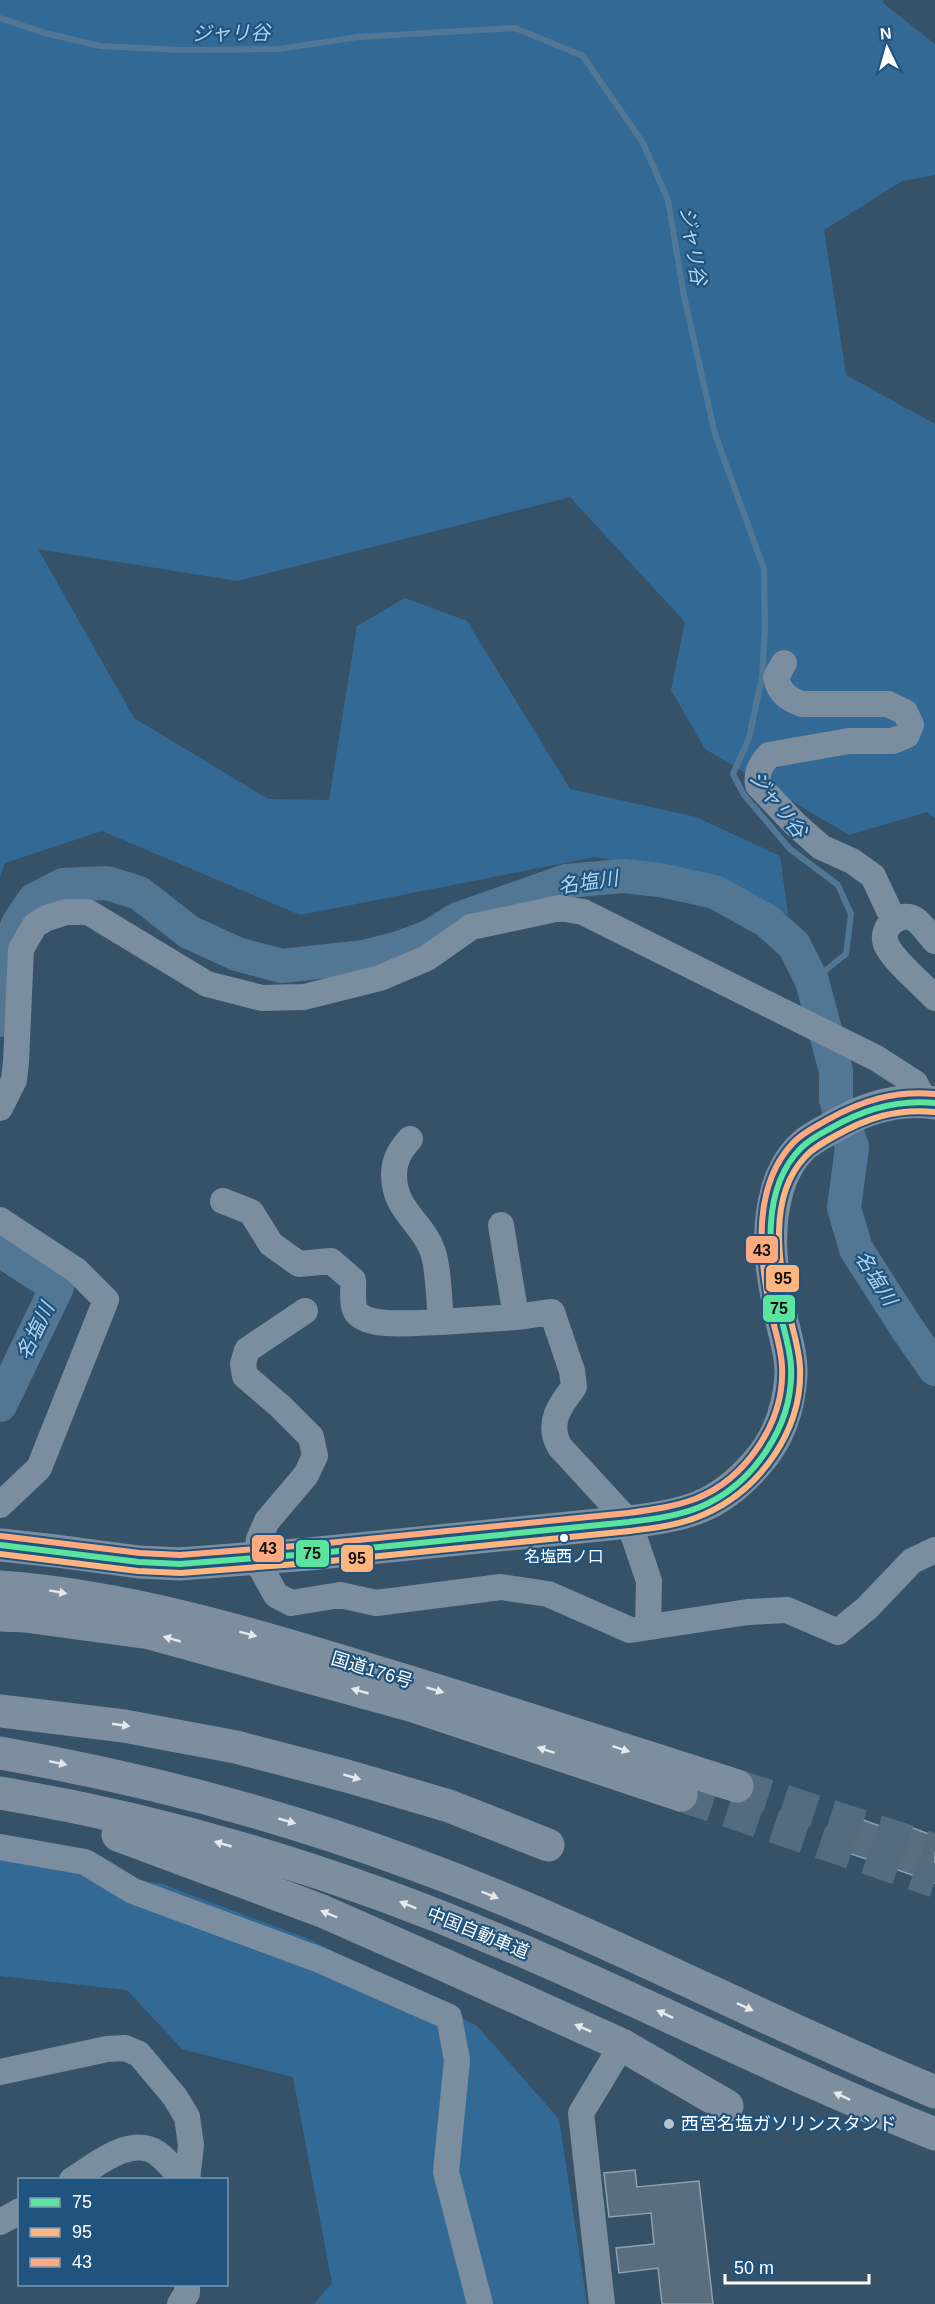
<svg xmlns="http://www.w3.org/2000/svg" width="935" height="2304" font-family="Helvetica,'Noto Sans JP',sans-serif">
<rect width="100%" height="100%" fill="#365268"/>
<path fill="#336a95" d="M0,0H883V3L935,44V175L902,181L824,230L846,375L935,424V818L927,812L849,835L705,749L671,690L685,622L570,497L237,581L38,549L134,718L268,799L329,800L357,626L405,598L467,621L570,789L696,817L780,856L788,915L695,876L595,857L300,915L102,831L5,863L0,877Z
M0,1857L162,1884L311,1940L477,2026L559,2119L587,2304H314L332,2283L293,2077L182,2049L127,1990L0,1976Z"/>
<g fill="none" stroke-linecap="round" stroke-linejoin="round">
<path stroke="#527795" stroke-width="6" d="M0,18L45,33L100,46L182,50L279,49L358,37L515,28L583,56L643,143L668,200L684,296L715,434L764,569L765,628L762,677L749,738L733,774L744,795L790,849L838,885L851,914L846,954L812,981"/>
<path stroke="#527795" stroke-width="34" d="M0,1020L10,944L18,924L34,900L63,885L107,883L139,893L189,932L237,954L282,966L364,957L399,948L429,937L458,919L566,881L623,876L660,880L715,892L767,921L794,945L812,981L836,1071V1100L852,1147L844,1208L856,1249L906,1327L935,1369
M0,1250L57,1287L0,1405"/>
</g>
<path fill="#596f80" stroke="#8fa0ad" stroke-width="1.5" d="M858,1818L888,1829L891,1820L929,1834L926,1842L935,1846V1883L846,1852Z
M635,2170L637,2187L699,2181L713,2304H662L658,2268L619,2273L616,2248L654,2244L651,2213L609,2217L604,2173Z"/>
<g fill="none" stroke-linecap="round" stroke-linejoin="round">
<path stroke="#546c7f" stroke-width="33" stroke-dasharray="33 16" stroke-linecap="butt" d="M737,1786L935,1850
M681,1795L935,1881"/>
<path stroke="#7b8e9f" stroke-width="26" d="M784,663L776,677C779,693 788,699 802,704H888L905,712L911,725L907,735L893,741H849L769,755C761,765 756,771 758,785L795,824L821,847L852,861L873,876L894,921
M935,941C929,935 923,925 916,920C899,909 878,929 887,946C894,961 923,985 935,998
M0,1108L14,1080L16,1062L21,949L35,925L47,918L66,912H88L207,984L262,998L304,997L380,978L427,958L471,927L560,908L583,912L876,1058L915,1083L925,1101
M410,1139C400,1150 394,1160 394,1175C394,1211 423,1222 433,1252C439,1270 439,1302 441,1322L516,1317
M223,1201L251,1212L271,1244L299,1264L331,1261L353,1280C354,1289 351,1306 357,1313C371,1329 421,1322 441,1322
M0,1220L76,1270L106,1300L39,1468L0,1505
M501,1225L516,1317L552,1312L572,1371L574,1387C560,1405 546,1424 560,1447L629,1522L649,1581L648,1627
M305,1311L247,1350L243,1364L245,1376L280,1406L311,1437L315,1456L306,1475L267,1521L259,1539L256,1559L276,1595L291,1603L340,1595L376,1603L501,1587L548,1594L630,1630L748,1612L787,1610L838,1632L867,1608L912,1561L935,1550
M0,1847L85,1862L133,1891L320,1960L449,2017L457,2060L446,2172L480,2304
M0,2072L107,2049L125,2048L139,2054L175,2097L187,2117L191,2145L187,2180
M72,2180C95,2166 130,2135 157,2153C167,2160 175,2171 184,2180
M0,2222L20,2211
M180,2304L187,2293V2284
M602,2304L581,2113L622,2045"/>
<path stroke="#7d8f9f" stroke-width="33" d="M0,1545L56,1551L139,1562L180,1564L309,1554L629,1522C686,1515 718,1508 757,1463C779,1438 789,1409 791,1375C792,1356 785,1336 781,1317C772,1274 765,1235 777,1191C781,1175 791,1156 804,1145C812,1138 822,1133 831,1128C862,1109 898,1097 935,1103
M0,1587C126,1596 250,1633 370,1670C493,1707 615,1747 737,1786
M0,1615L25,1616L150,1633L414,1706L681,1795
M0,1711L124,1726L236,1747L347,1776L449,1806L548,1845
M0,1753C142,1778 276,1813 411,1863C590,1928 759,2019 935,2092
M0,1793C173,1822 343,1874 504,1943C649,2004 789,2076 935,2134
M118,1835L322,1911L440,1963L622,2045L727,2106"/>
<defs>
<path id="bus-1" d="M0,1545L139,1562L180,1564L309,1554L629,1522C653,1519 678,1516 700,1507C754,1484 794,1425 791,1366C790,1347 783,1328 779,1308C769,1258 760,1189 801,1148C810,1139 820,1134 831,1128C864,1109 897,1099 935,1103"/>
<path id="bus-2" d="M0,1554L138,1571L181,1573L310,1563L630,1531C655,1528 681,1525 705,1514C761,1489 803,1429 800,1367C799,1348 793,1331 789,1313C779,1265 767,1197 805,1157C813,1148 824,1142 835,1136C867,1118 897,1108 934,1112"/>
<path id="bus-3" d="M1,1536L140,1553L180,1555L308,1545L628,1513C650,1510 673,1507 695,1499C746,1479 785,1422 782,1366C781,1345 773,1325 769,1304C759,1252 753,1185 793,1143C802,1133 815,1127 827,1120C861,1101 895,1090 935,1094"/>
</defs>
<use href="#bus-1" stroke="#20547e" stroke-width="10"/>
<use href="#bus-2" stroke="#20547e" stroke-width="10"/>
<use href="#bus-3" stroke="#20547e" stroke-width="10"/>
<use href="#bus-1" stroke="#5ae49d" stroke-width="6"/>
<use href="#bus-2" stroke="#ffb580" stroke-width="6"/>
<use href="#bus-3" stroke="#ffa980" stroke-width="6"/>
</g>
<defs><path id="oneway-solid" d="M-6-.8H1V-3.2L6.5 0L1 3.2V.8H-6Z" transform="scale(1.5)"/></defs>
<g fill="#e5e9ec">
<use href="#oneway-solid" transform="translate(58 1592) rotate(10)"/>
<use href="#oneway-solid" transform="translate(248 1634) rotate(15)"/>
<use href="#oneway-solid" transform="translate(172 1639) rotate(-164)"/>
<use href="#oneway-solid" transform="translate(435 1690) rotate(17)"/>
<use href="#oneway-solid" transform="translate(360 1691) rotate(-164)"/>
<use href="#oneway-solid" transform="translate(121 1725) rotate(8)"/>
<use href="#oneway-solid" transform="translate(621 1749) rotate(18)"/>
<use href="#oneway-solid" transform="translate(546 1750) rotate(-162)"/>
<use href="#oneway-solid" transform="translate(58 1763) rotate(12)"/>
<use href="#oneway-solid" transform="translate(352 1777) rotate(16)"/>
<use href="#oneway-solid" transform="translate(287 1821) rotate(16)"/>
<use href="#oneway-solid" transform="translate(223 1844) rotate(-164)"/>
<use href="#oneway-solid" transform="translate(490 1895) rotate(22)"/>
<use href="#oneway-solid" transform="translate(408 1905) rotate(-158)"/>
<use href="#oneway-solid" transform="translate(329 1914) rotate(-157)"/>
<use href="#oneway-solid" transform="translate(745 2007) rotate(25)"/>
<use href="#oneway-solid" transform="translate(665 2014) rotate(-155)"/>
<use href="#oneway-solid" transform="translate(583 2028) rotate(-156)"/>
<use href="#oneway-solid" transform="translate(842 2096) rotate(-155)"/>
</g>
<circle fill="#fff" stroke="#20547e" stroke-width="2" cx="564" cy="1538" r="5"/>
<circle fill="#b9c2ca" stroke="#20547e" stroke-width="2" cx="669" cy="2124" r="6"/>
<g text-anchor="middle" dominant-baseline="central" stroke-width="4.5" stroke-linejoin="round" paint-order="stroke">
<g font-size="16" fill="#fff" stroke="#20547e">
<text x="564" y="1556">名塩西ノ口</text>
</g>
<g font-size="18" fill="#fff" stroke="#20547e">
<text transform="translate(372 1670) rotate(17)">国道176号</text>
<text transform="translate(478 1933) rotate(22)">中国自動車道</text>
</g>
<g font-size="18" fill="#fff" stroke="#20547e" text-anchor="start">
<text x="681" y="2124">西宮名塩ガソリンスタンド</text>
</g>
<g font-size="20" font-style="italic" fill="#afd4ef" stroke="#20547e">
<text transform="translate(231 33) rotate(-1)">ジャリ谷</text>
<text transform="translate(693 246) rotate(81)">ジャリ谷</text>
<text transform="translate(778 804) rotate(52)">ジャリ谷</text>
<text transform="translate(588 882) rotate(-8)">名塩川</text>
<text transform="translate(876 1278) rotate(58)">名塩川</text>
<text transform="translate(35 1331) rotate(-64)">名塩川</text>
</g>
</g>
<g stroke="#20547e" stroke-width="2">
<rect x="745" y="1235" width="34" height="29" rx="6" fill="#ffa980"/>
<rect x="765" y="1264" width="35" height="29" rx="6" fill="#ffb580"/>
<rect x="762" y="1294" width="34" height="29" rx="6" fill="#5ae49d"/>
<rect x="251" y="1534" width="34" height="29" rx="6" fill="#ffa980"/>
<rect x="295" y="1539" width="35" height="29" rx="6" fill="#5ae49d"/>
<rect x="340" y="1544" width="34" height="29" rx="6" fill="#ffb580"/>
</g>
<g font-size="16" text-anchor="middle" font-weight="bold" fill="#111">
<text x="762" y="1256">43</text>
<text x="783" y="1284">95</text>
<text x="779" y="1314">75</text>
<text x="268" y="1554">43</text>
<text x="312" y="1559">75</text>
<text x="357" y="1564">95</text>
</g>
<rect x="18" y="2178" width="210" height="108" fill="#20547e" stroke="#7998b2" stroke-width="1.5"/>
<rect x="30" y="2198" width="30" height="9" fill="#5ae49d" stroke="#7998b2" stroke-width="1.5"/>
<text x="72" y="2208" font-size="18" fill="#ffffff">75</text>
<rect x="30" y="2228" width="30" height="9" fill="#ffb580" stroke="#7998b2" stroke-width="1.5"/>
<text x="72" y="2238" font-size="18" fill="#ffffff">95</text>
<rect x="30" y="2258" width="30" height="9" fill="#ffa980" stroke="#7998b2" stroke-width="1.5"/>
<text x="72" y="2268" font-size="18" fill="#ffffff">43</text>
<g transform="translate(887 48) rotate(355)" stroke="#20547e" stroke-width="4.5" paint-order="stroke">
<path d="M0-4.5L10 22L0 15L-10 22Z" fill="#ffffff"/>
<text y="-9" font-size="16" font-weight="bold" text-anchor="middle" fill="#ffffff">N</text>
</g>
<path d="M725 2274v9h144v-9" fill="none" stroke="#ffffff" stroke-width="3"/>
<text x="734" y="2274" font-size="18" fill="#ffffff" stroke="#20547e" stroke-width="4.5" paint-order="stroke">50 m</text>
</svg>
